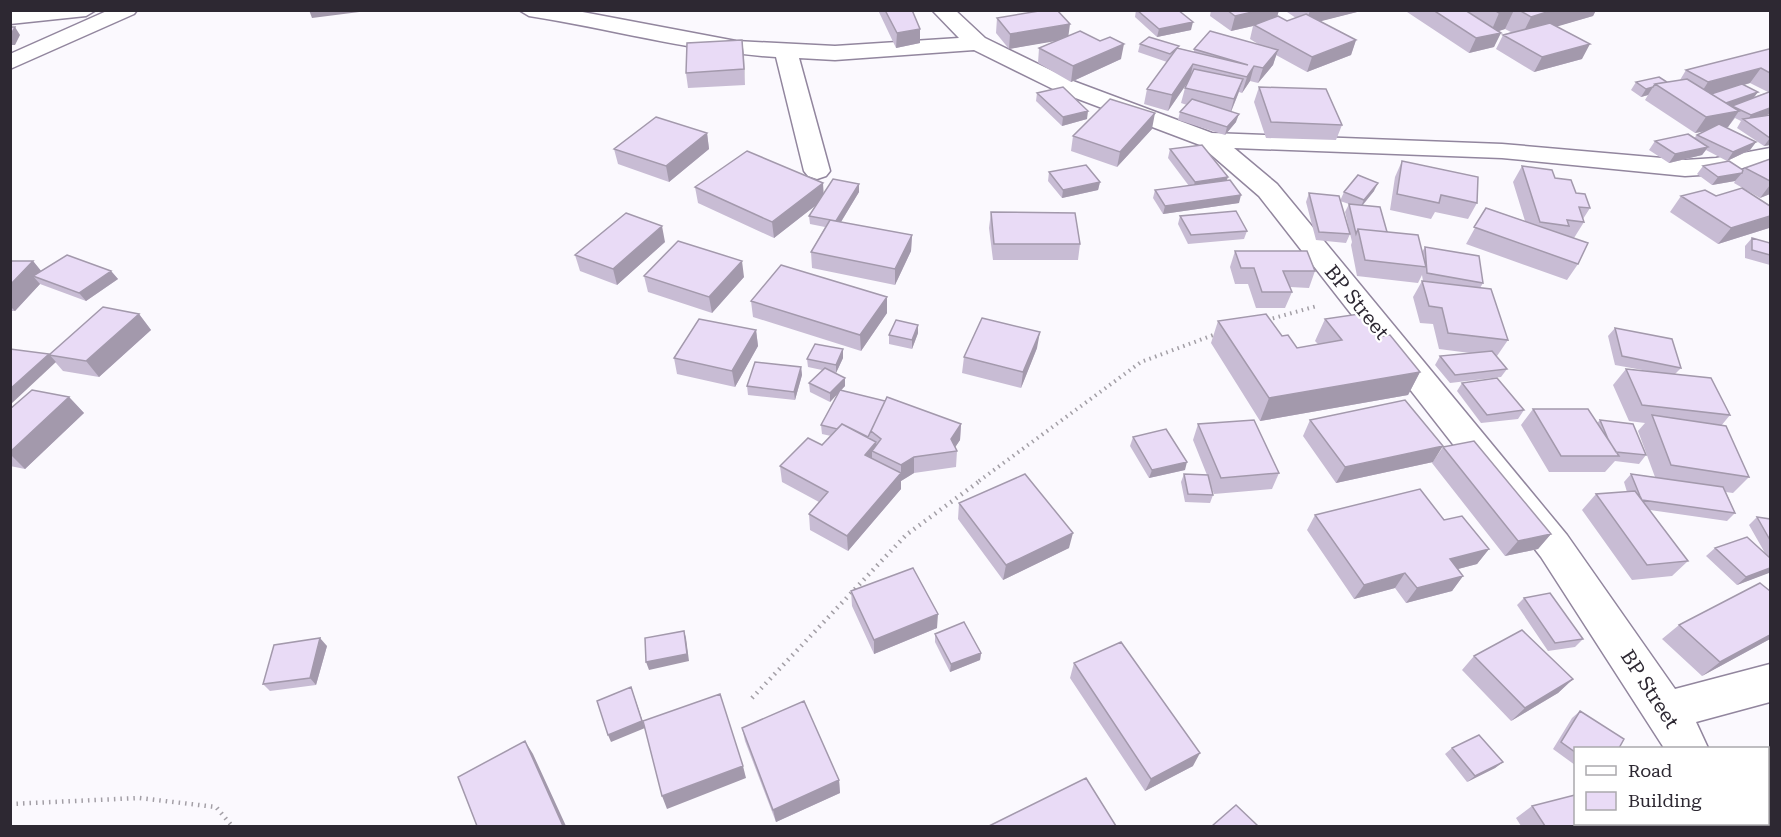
<svg xmlns="http://www.w3.org/2000/svg" width="1781" height="837" font-family="'Roboto Serif',serif">
<rect width="100%" height="100%" fill="#fbf9fe"/>
<g fill="none" stroke-linecap="round" stroke-linejoin="round">
<defs>
<path id="minor" d="M96,10L86,16L10,24V12Z
M109,10H137L134,14L10,69V54Z
M519,10H572L736,41L835,46L959,38L932,10H955L985,38L1073,81L1212,133L1502,144L1685,160L1716,158L1770,148V162L1716,174L1685,176L1502,158L1234,148L1277,184L1567,535L1675,689L1770,664V702L1696,722L1708,748H1664L1541,557L1259,196L1200,145L1057,91L974,50L835,60L799,58L830,171L826,176L817,179L808,176L804,171L776,57C693,52 612,29 529,16Z
M1768,792L1770,793V826H1751L1749,824H1768Z
M1673,824H1718L1719,826H1674Z"/>
</defs>
<use href="#minor" stroke="#92869e" stroke-width="3"/>
<path stroke="#a39fa6" stroke-width="4" stroke-dasharray="1.5 4.5" stroke-linecap="butt" d="M1267,320L1317,306
M979,481L1141,362L1216,334"/>
<path stroke="#a39fa6" stroke-width="4.5" stroke-dasharray="1.5 5" stroke-linecap="butt" d="M752,698L906,535L981,480
M10,804L139,798L216,807L232,826"/>
<use href="#minor" fill="#fff" fill-rule="evenodd"/>
</g>
<path fill="#c8bcd4" fill-rule="evenodd" d="M878,10H912L920,29V43L896,48Z
M1136,10H1178L1191,30L1157,37L1135,17Z
M1211,10H1279L1277,17L1287,21L1296,18L1284,10H1365L1320,21L1356,40L1351,55L1307,72L1276,55L1273,65L1258,83L1250,81L1242,93L1239,92L1231,112L1236,122L1225,135L1178,120L1180,112L1187,105L1181,103L1185,88L1187,83L1168,111L1144,104L1147,89L1167,62L1138,52L1140,44L1179,46L1178,48L1194,52V49L1258,44L1250,39L1253,26L1231,31L1210,16Z
M1404,10H1596L1593,16L1557,26L1582,59L1534,72L1496,49L1503,35L1511,32L1505,29L1498,31L1494,47L1469,53Z
M997,18L1068,35L1121,59L1071,82L1038,63L1039,48L1057,40L1009,49L996,33Z
M742,40L745,85L688,88L686,73Z
M1770,49V113L1764,116H1770V145L1764,146L1737,128L1741,121L1735,118L1728,127H1725L1756,142L1750,150L1727,161L1706,150L1702,155L1669,163L1649,150L1655,141L1694,138L1697,135L1704,131L1695,133L1645,100L1648,95L1641,97L1631,90L1636,82H1667L1680,80L1686,70ZM1750,83L1768,92L1754,97L1744,85Z
M1259,87L1342,125L1336,140L1266,138L1254,102Z
M1037,93L1087,119L1062,126L1036,101Z
M1152,129L1117,167L1071,151L1073,136Z
M707,133L709,149L669,182L618,164L614,149Z
M1170,149L1227,180L1239,203L1163,214L1153,198L1155,190L1189,186L1168,158Z
M1770,159V194L1760,198L1734,183L1735,181L1712,185L1697,174L1703,166L1743,170L1745,168Z
M1402,161L1477,203L1468,219L1435,212L1431,219L1390,210L1395,177Z
M1522,166L1555,178L1576,193L1590,208L1583,219L1584,222L1574,238L1570,237L1578,264L1567,280L1466,244L1486,208L1525,221L1513,182Z
M1049,172L1100,182L1098,190L1062,198L1048,181Z
M859,184V192L841,222L912,235L911,251L895,285L812,268L811,252L825,227L810,224L809,216L816,205L774,238L698,203L695,187L824,194Z
M1374,191L1363,205L1387,232L1422,252L1425,247L1483,283L1480,288L1508,340L1497,356H1496L1507,369L1501,377L1450,383L1435,365L1440,356L1470,353L1439,349L1433,324L1420,323L1413,297L1422,281H1423L1422,275L1418,283L1357,276L1351,245L1352,242L1345,212L1349,204L1340,201L1344,192Z
M1309,193L1350,234L1346,243L1316,240L1306,202Z
M1681,196L1769,228L1718,244L1670,212Z
M991,212L1080,244L1078,260H993L989,228Z
M1180,216L1247,231L1244,239L1188,244L1178,224Z
M1752,238L1770,243V265L1745,258V246Z
M665,242L617,285L580,271L575,255Z
M1235,251L1315,271L1309,288L1290,287L1292,292L1285,308H1256L1248,284H1235L1230,267Z
M10,261H33L41,271H111L118,279L86,301L40,284L15,311H10Z
M644,276L744,277L712,313L648,292Z
M751,301L887,313L861,351L753,317Z
M139,314L151,330L99,377L63,371L49,355Z
M1325,319L1377,337L1420,372L1408,395L1260,421L1211,343L1218,321L1282,336L1297,348L1318,344L1315,341Z
M918,325V333L912,349L889,344V335Z
M1615,328L1681,368L1675,374L1730,415L1721,426L1749,477L1733,493L1726,492L1735,513L1727,521L1650,510L1688,561L1672,576L1632,580L1582,510L1596,494L1627,492L1624,482L1631,474L1655,477L1638,431L1645,423L1629,421L1613,385L1626,369L1648,371L1615,365L1608,336Z
M756,330L758,346L735,387L677,374L674,358Z
M1037,348L1021,388L962,373L964,357Z
M843,349V358L836,373L845,386L841,390L961,424L960,440L955,447L957,451L956,467L914,473L901,481V489L848,551L810,530L809,514L819,502L782,482L780,466L822,445L831,436L822,434L821,425L838,393L830,402L810,392L809,383L822,370L808,367L807,359Z
M801,367L802,375L795,400L748,395L747,386Z
M1462,383L1524,410L1518,419L1481,423L1457,391Z
M69,397L84,413L25,469L10,466V409Z
M1533,409L1597,423L1600,420L1646,455L1639,464L1615,461L1605,472H1549L1521,425Z
M1310,420L1433,462L1336,483L1303,436Z
M1198,424L1279,473L1272,489L1214,494L1210,484L1213,495L1210,503L1185,502L1181,482L1184,474L1207,475L1193,440Z
M1133,437L1185,470L1149,478L1130,446Z
M1443,447L1551,534L1538,549L1505,556L1432,463Z
M959,503L1069,548L1003,580L958,519Z
M1315,515L1444,520L1489,549L1477,564L1458,569L1463,576L1452,591L1406,603L1395,588L1354,599L1307,530Z
M1757,517L1770,519V572L1737,585L1706,556L1715,548L1765,553L1749,525Z
M851,591L937,628L874,654L852,606Z
M1524,598L1583,639L1575,647L1548,651L1517,605Z
M1679,625L1770,639L1702,676L1662,639Z
M935,634L981,653L980,660L950,672L935,642Z
M327,646L316,685L270,691L263,684Z
M1474,656L1573,679L1558,693L1511,721L1462,670Z
M1074,663L1193,766L1145,791L1070,678Z
M1580,711L1575,748V765L1553,749L1572,718Z
M742,728L839,780L840,793L776,822L745,741Z
M1452,748L1503,762L1495,768L1467,782L1445,754Z
M1532,806L1643,826H1521L1516,818Z"/>
<path fill="#a399ac" d="M10,10H23L10,12Z
M309,10H375L312,18Z
M1261,10H1279L1276,21L1254,25L1253,26L1231,31L1235,16Z
M1310,10H1365L1306,25Z
M1509,10H1514L1505,29L1490,34L1499,13Z
M1553,10H1596L1593,16L1521,37L1531,17Z
M1193,22L1191,30L1157,37L1159,29Z
M1070,24L1068,39L1009,49L1010,34Z
M15,27L20,35L15,45H10V36Z
M920,29V43L896,48L897,33Z
M1501,33L1494,47L1469,53L1476,38Z
M742,40L744,55L745,85L744,69Z
M1356,40L1351,55L1307,72L1312,57Z
M1124,44L1121,59L1071,82L1073,66Z
M1590,44L1582,59L1534,72L1542,57Z
M1278,50L1273,65L1258,83L1263,68Z
M1193,64L1190,79L1168,111L1172,95Z
M1254,66L1250,81L1242,93L1247,77Z
M1761,68L1750,83L1698,98L1708,82Z
M1243,79L1238,94L1230,114L1234,99Z
M1653,87L1648,95L1641,97L1646,89Z
M1758,92L1752,100L1732,106L1731,107L1720,105Z
M1770,108V114L1747,122H1746L1751,115Z
M1088,111L1087,119L1062,126L1063,117Z
M1739,111L1728,127L1695,133L1706,117Z
M1155,113L1152,129L1117,167L1120,152Z
M1239,114L1236,122L1225,135L1227,127Z
M707,133L709,149L669,182L666,166Z
M1770,138V145L1764,146Z
M1756,142L1750,150L1727,161L1733,152Z
M1708,147L1702,155L1669,163L1675,154Z
M1742,173L1735,181L1712,185L1718,177Z
M1228,177L1225,185L1192,190L1195,182Z
M1100,182L1098,190L1062,198L1063,190Z
M823,183L824,199L774,238L772,222Z
M1378,183L1374,191L1360,208L1364,200Z
M859,184V192L836,230V221Z
M1770,185V194L1760,198Z
M1241,195L1239,203L1163,214L1165,206Z
M1770,216V226L1769,228L1718,244L1731,228Z
M662,226L665,242L617,285L613,269Z
M912,235L911,251L895,285V269Z
M33,261L46,277L33,276L40,284L15,311L10,306V285Z
M742,261L744,277L712,313L709,297Z
M111,271L118,279L86,301L79,293Z
M887,297V313L861,351L860,335Z
M139,314L151,330L99,377L86,361Z
M918,325V333L912,349V340Z
M756,330L758,346L735,387L732,371Z
M1040,332L1037,348L1021,388L1023,372Z
M843,349V358L836,373V365Z
M49,354L56,362L11,404L10,403V389Z
M801,367L802,375L795,400L794,392Z
M1420,372L1408,395L1260,421L1269,398Z
M845,378V386L830,402V393Z
M69,397L84,413L25,469L10,454V452Z
M961,424L960,440L952,452L951,439Z
M876,442L877,454L872,451V463L865,455Z
M1443,446L1433,462L1336,483L1345,467Z
M914,457V473L901,481V465Z
M1187,462L1185,470L1149,478L1152,470Z
M901,473V489L848,551L847,536Z
M1073,533L1069,548L1003,580L1006,565Z
M1551,534L1538,549L1505,556L1518,541Z
M1489,549L1477,564L1439,574L1450,559Z
M1770,568V572L1769,573L1737,585L1746,577Z
M1405,573L1395,588L1354,599L1364,585Z
M1463,576L1452,591L1406,603L1417,588Z
M938,614L937,628L874,654V640Z
M684,631L686,638L689,661L649,670L646,662Z
M1770,635V639L1702,676L1720,662Z
M320,638L327,646L316,685L310,678Z
M981,653L980,660L950,672L951,664Z
M1573,679L1558,693L1511,721L1525,708Z
M631,687L645,728L611,742L608,735Z
M525,741L533,754L566,826H563Z
M1200,753L1193,766L1145,791L1151,779Z
M1503,762L1495,768L1467,782L1475,776Z
M743,766L746,778L667,809L662,796Z
M839,780L840,793L776,822L773,810Z"/>
<path fill="#e9dbf6" stroke="#a399ac" stroke-width="1.5" d="M885,10H912L920,29L897,33Z
M1045,10H1057L1070,24L1010,34L997,18Z
M1137,10H1178L1193,22L1159,29Z
M1227,10H1261L1235,16Z
M1433,10H1465L1501,33L1476,38Z
M1494,10H1509L1499,13Z
M1519,10H1553L1531,17Z
M1306,14L1356,40L1312,57L1254,25L1278,16L1287,21Z
M1550,23L1590,44L1542,57L1503,35Z
M10,27H15L10,36Z
M1080,31L1100,41L1110,37L1124,44L1073,66L1039,48Z
M1210,31L1278,50L1263,68L1254,66L1247,77L1193,64L1172,95L1147,89L1177,48L1248,65L1194,49Z
M1149,37L1179,46L1170,54L1140,44Z
M742,40L744,69L686,73L687,43Z
M1769,49H1770V73L1761,68L1708,82L1686,70Z
M1194,69L1243,79L1234,99L1185,88Z
M1659,77L1667,82L1655,84L1653,87L1646,89L1636,82Z
M1687,79L1739,111L1706,117L1655,84Z
M1742,84L1758,92L1726,103L1711,94Z
M1063,87L1088,111L1063,117L1037,93Z
M1259,87L1326,89L1342,125L1271,122Z
M1769,92H1770V108L1751,115L1732,106Z
M1110,99L1155,113L1120,152L1073,136Z
M1192,99L1239,114L1227,127L1180,112Z
M1770,115V138L1743,119Z
M656,117L707,133L666,166L614,149Z
M1719,124L1756,142L1733,152L1697,135Z
M1688,134L1708,147L1675,154L1655,141Z
M1202,145L1228,177L1195,182L1170,149Z
M747,151L823,183L772,222L695,187Z
M1770,159V181L1745,168Z
M1402,161L1478,177L1477,203L1441,195L1439,203L1397,194Z
M1729,161L1743,170L1742,173L1718,177L1703,166Z
M1086,165L1100,182L1063,190L1049,172Z
M1522,166L1552,170L1555,178L1571,180L1576,193L1585,194L1590,208L1579,207L1584,222L1567,220L1569,226L1540,222Z
M1358,175L1378,183L1364,200L1344,192Z
M833,179L859,184L836,221L809,216Z
M1230,180L1241,195L1165,206L1155,190Z
M1742,188L1770,206V216L1731,228L1681,196L1705,190L1716,196Z
M1309,193L1339,196L1350,234L1319,232Z
M1349,204L1380,207L1387,232L1358,229L1356,234Z
M1486,208L1588,243L1578,264L1474,227Z
M1236,211L1247,231L1191,235L1180,216Z
M991,212L1075,213L1080,244H994Z
M626,213L662,226L613,269L575,255Z
M830,220L912,235L895,269L811,252Z
M1358,229L1418,235L1426,267L1365,260Z
M1752,238L1770,243V255L1752,250Z
M678,241L742,261L709,297L644,276Z
M1425,247L1479,256L1483,283L1427,273Z
M1235,251H1307L1315,271H1283L1292,292H1262L1254,268H1241Z
M67,255L111,271L79,293L33,276Z
M10,261H33L10,285Z
M781,265L887,297L860,335L751,301Z
M1422,281L1491,289L1508,340L1448,333L1442,308L1429,306Z
M103,307L139,314L86,361L49,355Z
M1266,314L1282,336L1288,335L1297,348L1342,340L1325,319L1359,314L1377,337L1390,335L1420,372L1269,398L1218,321Z
M982,318L1040,332L1023,372L964,357Z
M699,319L756,330L732,371L674,358Z
M896,320L918,325L912,340L889,335Z
M1615,328L1672,339L1681,368L1622,356Z
M815,344L843,349L836,365L807,359Z
M10,349L49,354L10,389Z
M1492,351L1507,369L1455,375L1440,356Z
M755,362L801,367L794,392L747,386Z
M825,368L845,378L830,393L809,383Z
M1626,369L1711,378L1730,415L1642,405Z
M1497,378L1524,410L1487,415L1462,383Z
M32,390L69,397L10,452V409Z
M840,390L885,401L868,437L842,424L837,429L821,425Z
M887,397L961,424L951,439L957,451L914,457L901,465L872,451L881,439L871,431Z
M1405,400L1443,446L1345,467L1310,420Z
M1533,409H1588L1619,456H1561Z
M1652,415L1726,426L1749,477L1671,465Z
M1254,420L1279,473L1221,478L1198,424Z
M1600,420L1633,424L1646,455L1616,452L1608,439Z
M842,424L876,442L865,455L901,473L847,536L809,514L828,492L780,466L808,438L822,445Z
M1166,429L1187,462L1152,470L1133,437Z
M1474,441L1551,534L1518,541L1443,447Z
M1025,474L1073,533L1006,565L959,503Z
M1184,474L1208,475L1213,495L1188,494Z
M1631,474L1723,487L1735,513L1642,500L1640,496Z
M1420,489L1444,520L1462,516L1489,549L1450,559L1463,576L1417,588L1405,573L1364,585L1315,515Z
M1635,491L1688,561L1647,565L1596,494Z
M1757,517L1770,519V540Z
M1747,537L1770,558V568L1746,577L1715,548Z
M913,568L938,614L874,640L851,591Z
M1760,583L1770,591V635L1720,662L1679,625Z
M1550,593L1583,639L1555,643L1524,598Z
M964,622L981,653L951,664L935,634Z
M1522,630L1573,679L1525,708L1474,656Z
M684,631L687,654L646,662L645,638Z
M320,638L310,678L263,684L274,645Z
M1121,642L1200,753L1151,779L1074,663Z
M631,687L642,721L608,735L597,701Z
M720,694L743,766L662,796L643,721Z
M804,701L839,780L773,810L742,728Z
M1580,711L1624,739L1619,748H1575V752L1561,742Z
M1479,735L1503,762L1475,776L1452,748Z
M525,741L563,826H477L458,777Z
M1086,778L1116,826H989Z
M1575,795V824H1641L1643,826H1545L1532,806Z
M1236,805L1258,826H1212Z"/>
<g text-anchor="middle" dominant-baseline="central" stroke-width="4.5" stroke-linejoin="round" paint-order="stroke">
<g font-size="20" fill="#2d2832" stroke="#fff">
<text transform="translate(1357 302) rotate(51)">BP Street</text>
<text transform="translate(1650 689) rotate(57)">BP Street</text>
</g>
</g>
<rect width="1781" height="837" fill="none" stroke="#2d2832" stroke-width="24"/>
<rect x="1574" y="747" width="195" height="78" fill="#ffffff" stroke="#aba9ad" stroke-width="1.5"/>
<rect x="1586" y="766" width="30" height="9" fill="#ffffff" stroke="#aba9ad" stroke-width="1.5"/>
<text x="1628" y="777" font-size="18" fill="#2d2832">Road</text>
<rect x="1586" y="792" width="30" height="18" fill="#e9dbf6" stroke="#aba9ad" stroke-width="1.5"/>
<text x="1628" y="807" font-size="18" fill="#2d2832">Building</text>
</svg>
